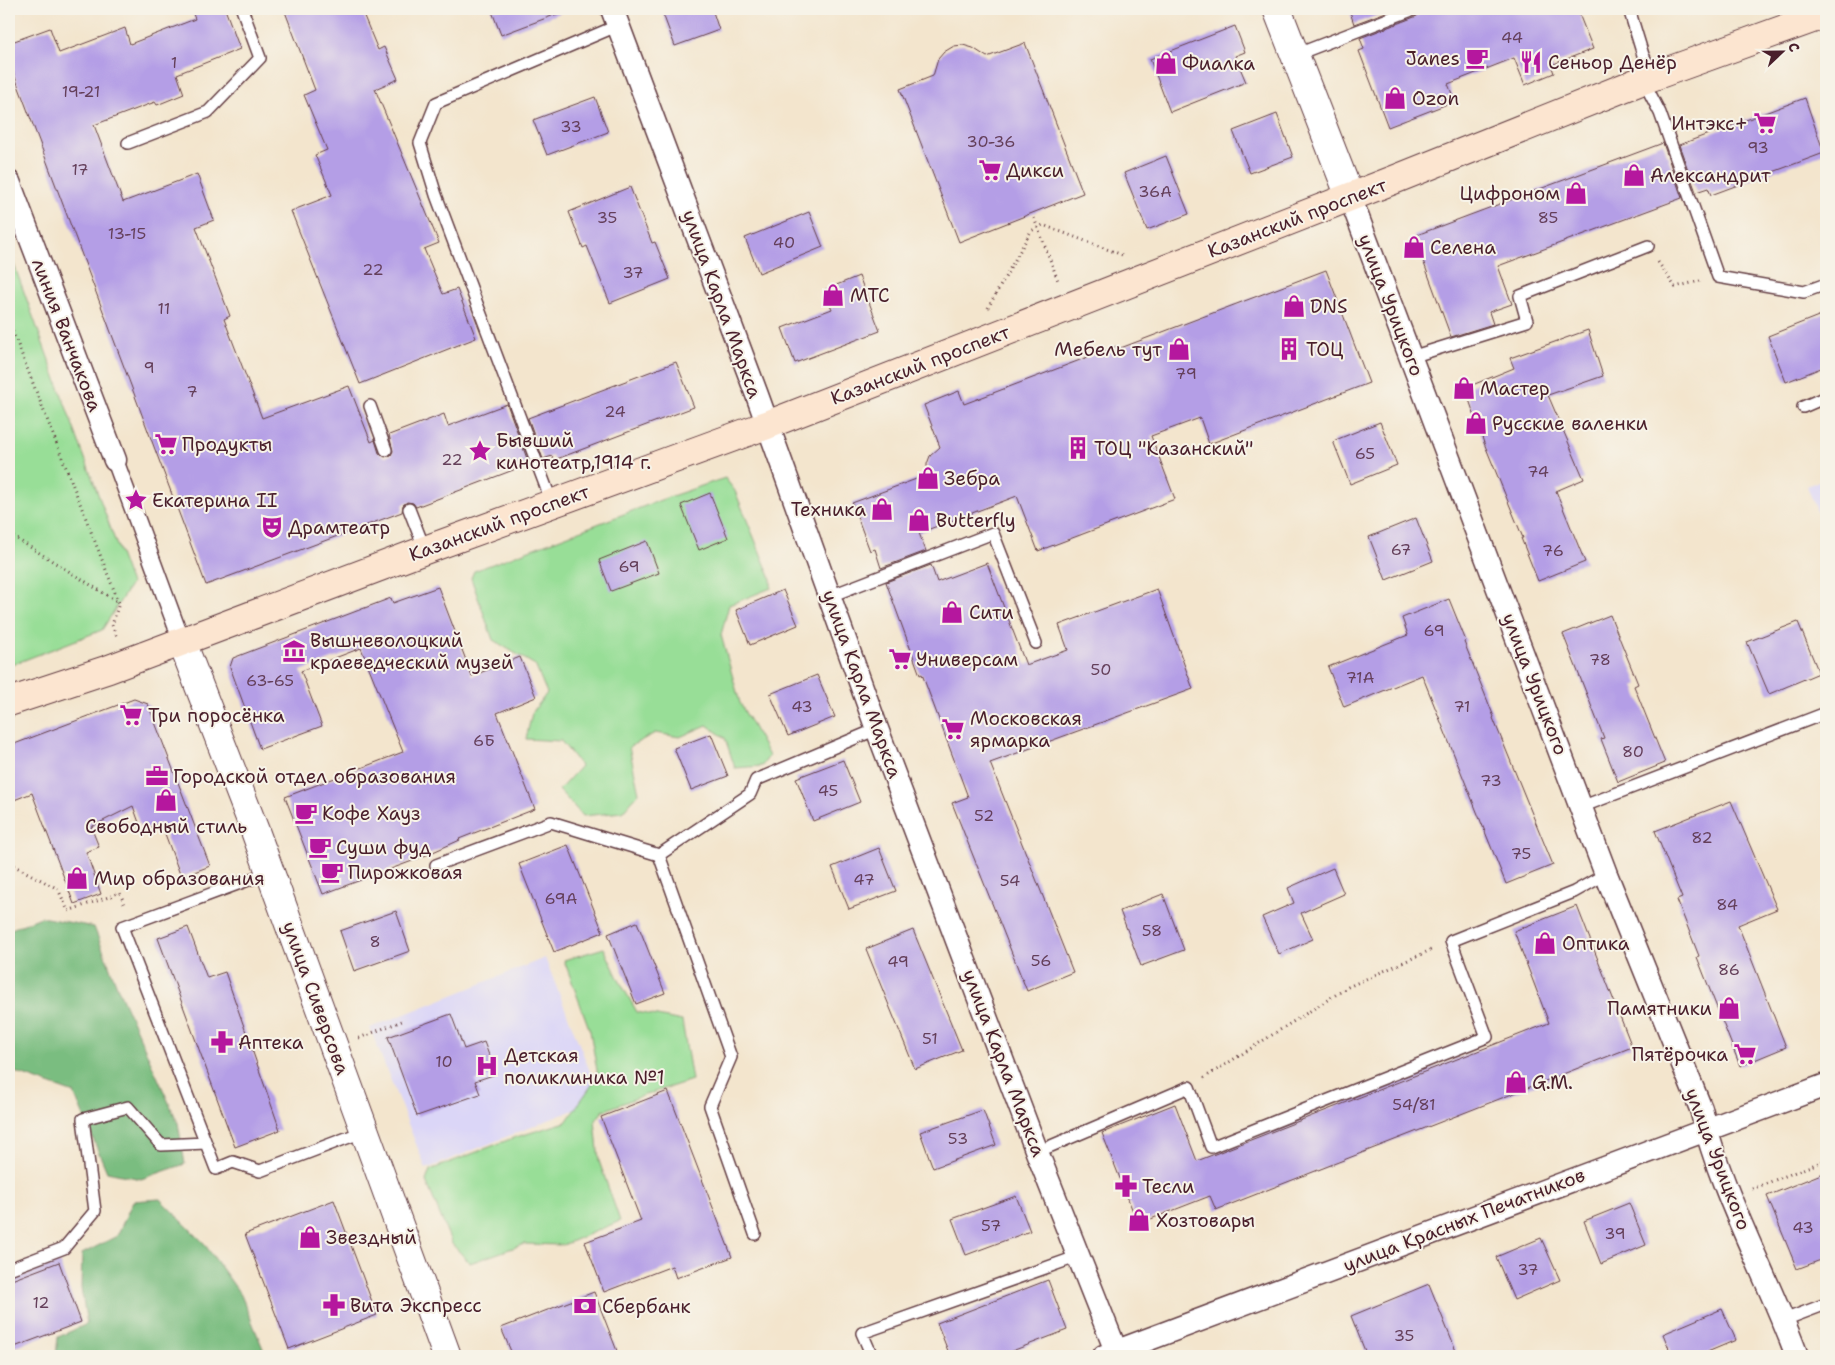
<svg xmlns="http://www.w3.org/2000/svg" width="1835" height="1365" font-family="'Shantell Sans',sans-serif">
<rect width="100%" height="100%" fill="#f7f3e8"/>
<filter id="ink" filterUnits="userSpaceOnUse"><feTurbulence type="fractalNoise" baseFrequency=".02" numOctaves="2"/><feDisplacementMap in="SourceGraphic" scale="10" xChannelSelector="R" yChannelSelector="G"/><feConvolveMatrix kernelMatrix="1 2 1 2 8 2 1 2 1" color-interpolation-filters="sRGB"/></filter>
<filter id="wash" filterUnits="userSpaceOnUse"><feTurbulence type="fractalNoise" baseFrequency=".0096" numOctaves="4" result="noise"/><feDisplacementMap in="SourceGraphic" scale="20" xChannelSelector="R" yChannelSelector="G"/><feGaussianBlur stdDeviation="1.12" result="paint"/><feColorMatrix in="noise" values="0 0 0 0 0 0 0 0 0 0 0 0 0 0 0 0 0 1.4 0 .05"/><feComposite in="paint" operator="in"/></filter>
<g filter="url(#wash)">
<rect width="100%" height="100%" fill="#f3e5cd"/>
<path fill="#dbd6f7" d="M1826,478V534L1807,486Z
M545,958L601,1099L426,1169L370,1028Z"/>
<path fill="#98de97" stroke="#717e61" d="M9,251L131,584L102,630L9,666Z
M725,478L735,491L771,579V588L729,605L721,635L740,703L769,756L762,766L735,768L725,738L707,725L680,737L655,733L629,747L639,793L622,812L583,816L559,790L581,766L561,741L526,739L532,713L547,693L535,665L493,640L471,578L474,571L666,498Z
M604,948L619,980L637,1012L682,1021L692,1080L639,1097L603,1111L595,1121L599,1161L620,1221L563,1245L524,1244L470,1263L452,1244L426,1181L430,1170L513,1138L566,1122L598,1076L590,1031L564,960Z"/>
<path fill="#7abd80" stroke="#626e56" d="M41,917L94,927L119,991L178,1123L185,1164L141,1179L107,1172L74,1093L9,1070V930Z
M160,1199L203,1242L241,1295L266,1356H60L56,1355L58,1337L87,1324L81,1288L82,1254L117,1236L133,1201Z"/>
<g id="blocks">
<path fill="#b49ee6" d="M191,9H225L240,49L177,74L184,94L157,105L155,102L94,125L123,202L197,174L214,220L196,227L230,316L224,319L262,418L349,386L371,442L375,440L379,453L385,457L391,455L393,451L389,435L444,414L448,426L507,404L529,464L416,507L413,503L407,502L403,505L402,512L206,585L9,61V43L50,28L59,53L125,28L130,44L195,19Z
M284,9H361L378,50L384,47L398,79L375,89L439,243L424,249L443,294L457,289L476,338L360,384L291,211L332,195L315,155L327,150L304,95L315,90Z
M491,9H565V11L501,35Z
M676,9H712L719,30L675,46L663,14Z
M1349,9H1394L1354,24Z
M1421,9H1577L1593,49L1551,65L1554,73L1525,85L1514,58L1448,84L1455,101L1388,127L1359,51L1364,49L1360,38L1417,16L1420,13Z
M1235,26L1245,52L1235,56L1246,82L1170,112L1150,59Z
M1025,43L1083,193L959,242L900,89L933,76L938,59L944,52L954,46L963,45L973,48L987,57Z
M595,97L608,132L547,155L533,120Z
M1805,98L1824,153L1711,195L1708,188L1696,192L1679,145Z
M1277,114L1293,157L1250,173L1233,131Z
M1663,143L1682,198L1498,266L1512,304L1489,312L1493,324L1451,337L1414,236Z
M1166,156L1189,214L1147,230L1124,173Z
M630,187L652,243L655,242L670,279L610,303L587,246L583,248L569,212Z
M809,212L823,247L759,273L745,238Z
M1326,270L1369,383L1209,444L1200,418L1151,436L1175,499L1038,551L1017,496L919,533L926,551L881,568L875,549L870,551L852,503L927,475V464L930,456L940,447L924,405L959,391L964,404L1117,346L1118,349Z
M859,276L880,331L795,363L782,328L832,309L824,290Z
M1826,313V366L1786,382L1768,336Z
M1588,330L1603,376L1548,395L1584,479L1556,491L1585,562L1538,581L1521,538H1523L1484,443L1465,388L1514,368L1510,358Z
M676,362L694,407L554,460L552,456L543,459L528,418Z
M1380,422L1397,465L1350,484L1333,441Z
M710,493L728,538L699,550L681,505Z
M1416,518L1433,561L1386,580L1369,537Z
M647,541L659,573L611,591L599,560Z
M987,563L1026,665L1068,650L1059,625L1157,589L1193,689L990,763L1073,972L1027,991L952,803L968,797L922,674L920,675L886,582L931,565L937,582Z
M438,587L472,676L520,657L536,697L497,713L535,809L459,839L460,840L415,860L323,894L285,797L403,752L361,648L301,671L322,726L260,749L230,667L233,658L391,598L393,603Z
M783,590L798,625L750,645L736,610Z
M1449,599L1466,641L1464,642L1494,717L1493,718L1553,865L1506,884L1422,675L1344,707L1328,667L1408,635L1402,618Z
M1610,615L1638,684L1634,686L1665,763L1618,782L1601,739L1604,738L1563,634Z
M1798,622L1819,673L1769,694L1747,642Z
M817,675L835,717L788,736L770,694Z
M134,699L148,704L210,866L181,877L161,823L142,831L133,806L91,827L99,847L86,852L101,894L74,904L32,793L9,802V746Z
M711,734L728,776L691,790L674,748Z
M843,760L860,802L813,821L796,778Z
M1731,801L1777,909L1738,925L1786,1047L1740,1066L1697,957L1699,956L1677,900L1682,898L1655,831Z
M568,845L603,932L554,952L519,864Z
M879,848L896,891L849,909L832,867Z
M1333,868L1344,894L1301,913L1313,939L1279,954L1262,917L1294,903L1288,888Z
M1163,894L1184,950L1141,966L1120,911Z
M1577,906L1632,1047L1216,1210L1210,1196L1138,1224L1102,1133L1175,1104L1197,1161L1549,1023L1514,931Z
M396,911L410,951L354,971L340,931Z
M637,922L665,993L636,1004L608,934Z
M188,927L207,978L225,972L280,1130L235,1147L158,938Z
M913,930L962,1050L915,1069L866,949Z
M451,1014L464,1049L484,1042L496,1074L475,1081L480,1094L417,1116L388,1037Z
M668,1091L732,1257L676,1278L672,1266L604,1292L585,1242L641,1221L601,1117Z
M983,1110L996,1145L933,1168L920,1132Z
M1826,1172V1258L1797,1269L1767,1196Z
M1016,1196L1030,1231L966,1255L952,1219Z
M334,1200L377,1315L289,1349L245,1234Z
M1629,1203L1646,1245L1601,1264L1584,1221Z
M1541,1238L1560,1280L1514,1300L1496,1257Z
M59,1262L81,1322L9,1349V1281Z
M1048,1280L1067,1330L999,1356H950L937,1323Z
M1429,1284L1458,1356H1367L1351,1316Z
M594,1292L619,1356H513L501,1328Z
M1722,1309L1736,1340L1698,1356H1672L1663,1334Z"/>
</g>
</g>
<g filter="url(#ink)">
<use href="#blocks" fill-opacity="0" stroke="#633d43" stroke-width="1"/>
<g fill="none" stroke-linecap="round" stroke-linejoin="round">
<defs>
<path id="service" d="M1629,9L1643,55L1654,77
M1295,55L1414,9
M1643,80L1660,113L1718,277L1804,292L1826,284
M128,143L208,112L260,58L242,9
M1411,357L1527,321L1520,296L1648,246
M370,406L386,450
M1803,407L1826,397
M552,503L436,195L420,143L436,103L619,25
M409,509L425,550
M830,596L993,533L1036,643
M1581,807L1826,713
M436,865L551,822L659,855
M270,872L122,927L216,1169L233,1162L260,1171L365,1131
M1037,1152L1189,1087L1211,1147L1487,1037L1451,941L1574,892L1606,874
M755,1234L710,1106L731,1057L659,855L750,794L756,780L877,729
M9,1269L64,1248L95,1211L83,1119L128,1107L161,1145L206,1143
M1784,1320L1826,1304
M872,1356L862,1333L1079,1256"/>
<path id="pedestrian" d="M115,460L182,642"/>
<path id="minor" d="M612,9L757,395L877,729L1037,1152L1118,1356
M9,182L115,460
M1350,197L1606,874L1701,1109C1721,1195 1767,1274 1797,1356
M1104,1356L1826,1085"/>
<path id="tertiary" d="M1277,9L1350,197
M182,642L255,831L447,1356"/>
<path id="secondary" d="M9,702L109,669L425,550L767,425L1396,179L1643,80L1826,14"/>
</defs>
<use href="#service" stroke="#633d43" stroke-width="14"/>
<use href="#pedestrian" stroke="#633d43" stroke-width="19"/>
<use href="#minor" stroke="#633d43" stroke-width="25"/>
<use href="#tertiary" stroke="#633d43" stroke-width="30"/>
<use href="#secondary" stroke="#633d43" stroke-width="30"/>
<path stroke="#633d43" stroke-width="3" stroke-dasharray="1 4" stroke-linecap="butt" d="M1034,218L1059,283
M1658,262L1675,287L1700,281
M988,308L1031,231L1043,225L1125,256
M9,322L119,603L112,625L117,638
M9,534L118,602
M9,863L58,889L68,911L120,893L125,905
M359,1038L402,1021
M1204,1078L1348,987L1433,949
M1752,1189L1826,1160"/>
<use href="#service" stroke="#fff" stroke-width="11"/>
<use href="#pedestrian" stroke="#fff" stroke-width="16"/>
<use href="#minor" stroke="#fff" stroke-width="22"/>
<use href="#tertiary" stroke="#fff" stroke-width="28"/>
<use href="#secondary" stroke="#fce5d0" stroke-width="28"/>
</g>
</g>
<defs>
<symbol id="cafe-bare" viewBox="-9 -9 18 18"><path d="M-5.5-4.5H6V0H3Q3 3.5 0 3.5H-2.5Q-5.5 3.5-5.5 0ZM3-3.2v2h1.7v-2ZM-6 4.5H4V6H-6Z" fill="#b5179e" stroke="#f7f3e8" stroke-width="2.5" paint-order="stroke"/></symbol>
<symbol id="restaurant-bare" viewBox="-9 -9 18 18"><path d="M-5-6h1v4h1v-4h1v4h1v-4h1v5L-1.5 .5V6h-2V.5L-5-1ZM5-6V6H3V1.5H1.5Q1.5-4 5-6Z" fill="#b5179e" stroke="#f7f3e8" stroke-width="2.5" paint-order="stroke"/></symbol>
<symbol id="shop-bare" viewBox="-9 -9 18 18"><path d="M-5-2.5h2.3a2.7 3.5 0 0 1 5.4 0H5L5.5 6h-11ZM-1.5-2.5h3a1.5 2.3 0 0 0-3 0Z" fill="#b5179e" stroke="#f7f3e8" stroke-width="2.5" paint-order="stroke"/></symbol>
<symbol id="supermarket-bare" viewBox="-9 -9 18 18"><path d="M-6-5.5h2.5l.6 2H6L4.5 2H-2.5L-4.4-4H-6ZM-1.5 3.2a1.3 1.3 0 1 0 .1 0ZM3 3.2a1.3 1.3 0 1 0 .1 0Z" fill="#b5179e" stroke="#f7f3e8" stroke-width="2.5" paint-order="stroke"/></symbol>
<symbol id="building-bare" viewBox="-9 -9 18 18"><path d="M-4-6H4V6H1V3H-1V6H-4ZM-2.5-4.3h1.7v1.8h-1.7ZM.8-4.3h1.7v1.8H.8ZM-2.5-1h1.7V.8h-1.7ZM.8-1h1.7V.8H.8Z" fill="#b5179e" stroke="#f7f3e8" stroke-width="2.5" paint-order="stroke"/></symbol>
<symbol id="sight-bare" viewBox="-9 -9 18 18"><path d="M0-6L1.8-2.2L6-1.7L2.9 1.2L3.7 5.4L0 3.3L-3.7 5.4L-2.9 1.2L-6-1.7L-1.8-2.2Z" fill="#b5179e" stroke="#f7f3e8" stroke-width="2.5" paint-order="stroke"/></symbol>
<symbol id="theatre-bare" viewBox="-9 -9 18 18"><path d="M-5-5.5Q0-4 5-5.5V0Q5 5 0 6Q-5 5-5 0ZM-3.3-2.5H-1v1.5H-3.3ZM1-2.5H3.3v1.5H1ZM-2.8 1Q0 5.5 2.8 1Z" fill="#b5179e" stroke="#f7f3e8" stroke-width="2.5" paint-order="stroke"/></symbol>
<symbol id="museum-bare" viewBox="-9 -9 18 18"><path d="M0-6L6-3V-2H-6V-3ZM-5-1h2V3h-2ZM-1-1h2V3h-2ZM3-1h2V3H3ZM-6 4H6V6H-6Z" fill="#b5179e" stroke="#f7f3e8" stroke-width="2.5" paint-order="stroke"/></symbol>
<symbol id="office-bare" viewBox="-9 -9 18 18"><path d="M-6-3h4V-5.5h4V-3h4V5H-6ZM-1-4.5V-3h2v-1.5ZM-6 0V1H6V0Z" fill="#b5179e" stroke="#f7f3e8" stroke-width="2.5" paint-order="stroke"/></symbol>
<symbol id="pharmacy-bare" viewBox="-9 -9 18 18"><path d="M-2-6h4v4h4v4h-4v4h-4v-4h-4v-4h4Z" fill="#b5179e" stroke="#f7f3e8" stroke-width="2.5" paint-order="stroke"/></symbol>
<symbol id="hospital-bare" viewBox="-9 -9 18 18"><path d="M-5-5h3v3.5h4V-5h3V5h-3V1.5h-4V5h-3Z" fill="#b5179e" stroke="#f7f3e8" stroke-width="2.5" paint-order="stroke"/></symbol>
<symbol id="bank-bare" viewBox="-9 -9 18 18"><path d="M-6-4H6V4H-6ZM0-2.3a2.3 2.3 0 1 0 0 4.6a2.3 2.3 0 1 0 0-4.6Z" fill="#b5179e" stroke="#f7f3e8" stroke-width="2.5" paint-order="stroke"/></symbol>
</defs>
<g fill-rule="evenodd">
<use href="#cafe-bare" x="1461" y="42" width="32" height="32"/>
<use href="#restaurant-bare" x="1515" y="46" width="32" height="32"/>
<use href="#shop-bare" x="1150" y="47" width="32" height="32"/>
<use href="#shop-bare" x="1379" y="82" width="32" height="32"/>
<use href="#supermarket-bare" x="1749" y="107" width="32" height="32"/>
<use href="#supermarket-bare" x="974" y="154" width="32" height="32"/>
<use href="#shop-bare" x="1618" y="159" width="32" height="32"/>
<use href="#shop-bare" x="1560" y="177" width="32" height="32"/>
<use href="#shop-bare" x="1398" y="231" width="32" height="32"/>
<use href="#shop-bare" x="817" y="279" width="32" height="32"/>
<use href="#shop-bare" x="1278" y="290" width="32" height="32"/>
<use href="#shop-bare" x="1163" y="333" width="32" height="32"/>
<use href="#building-bare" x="1273" y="333" width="32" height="32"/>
<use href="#shop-bare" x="1448" y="372" width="32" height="32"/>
<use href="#shop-bare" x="1460" y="407" width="32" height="32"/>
<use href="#supermarket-bare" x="150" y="428" width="32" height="32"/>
<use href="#building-bare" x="1062" y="432" width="32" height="32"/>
<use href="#sight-bare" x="464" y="435" width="32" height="32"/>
<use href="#shop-bare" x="912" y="462" width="32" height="32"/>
<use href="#sight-bare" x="120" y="484" width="32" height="32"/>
<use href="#shop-bare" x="866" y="493" width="32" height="32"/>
<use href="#shop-bare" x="903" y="504" width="32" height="32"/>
<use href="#theatre-bare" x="256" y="511" width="32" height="32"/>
<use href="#shop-bare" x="936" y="596" width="32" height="32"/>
<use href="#museum-bare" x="278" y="635" width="32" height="32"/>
<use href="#supermarket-bare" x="884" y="643" width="32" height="32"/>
<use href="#supermarket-bare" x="115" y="699" width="32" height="32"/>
<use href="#supermarket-bare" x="937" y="713" width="32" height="32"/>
<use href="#office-bare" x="141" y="760" width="32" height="32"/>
<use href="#shop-bare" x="150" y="784" width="32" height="32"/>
<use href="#cafe-bare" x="290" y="797" width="32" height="32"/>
<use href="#cafe-bare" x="304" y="831" width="32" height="32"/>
<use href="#cafe-bare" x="316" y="856" width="32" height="32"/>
<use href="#shop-bare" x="61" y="862" width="32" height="32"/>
<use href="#shop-bare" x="1529" y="927" width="32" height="32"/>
<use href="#shop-bare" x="1713" y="992" width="32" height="32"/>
<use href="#pharmacy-bare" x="206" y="1026" width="32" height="32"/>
<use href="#supermarket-bare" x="1729" y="1038" width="32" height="32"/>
<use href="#hospital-bare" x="471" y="1050" width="32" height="32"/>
<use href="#shop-bare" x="1500" y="1066" width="32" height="32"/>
<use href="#pharmacy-bare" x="1110" y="1170" width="32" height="32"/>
<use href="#shop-bare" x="1123" y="1204" width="32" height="32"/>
<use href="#shop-bare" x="294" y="1221" width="32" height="32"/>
<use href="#pharmacy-bare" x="318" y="1289" width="32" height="32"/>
<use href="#bank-bare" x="569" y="1290" width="32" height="32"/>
</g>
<g text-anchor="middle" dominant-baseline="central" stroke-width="4" stroke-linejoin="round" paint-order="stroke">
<g font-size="16" fill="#643f5a">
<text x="1512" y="37">44</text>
<text x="174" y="62">1</text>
<text x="81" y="91">19-21</text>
<text x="571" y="126">33</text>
<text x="991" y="141">30-36</text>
<text x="1758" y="147">93</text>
<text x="80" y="169">17</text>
<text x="1155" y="191">36А</text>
<text x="607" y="217">35</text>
<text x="1548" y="217">85</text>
<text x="127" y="233">13-15</text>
<text x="784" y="242">40</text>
<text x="373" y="269">22</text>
<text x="633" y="272">37</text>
<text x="164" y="308">11</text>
<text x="149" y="367">9</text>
<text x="1186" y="373">79</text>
<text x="192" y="391">7</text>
<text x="615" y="411">24</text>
<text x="1365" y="453">65</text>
<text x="452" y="459">22</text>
<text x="1538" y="471">74</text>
<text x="1401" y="549">67</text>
<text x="1553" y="550">76</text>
<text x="629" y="566">69</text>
<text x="1434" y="630">69</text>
<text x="1600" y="659">78</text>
<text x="1101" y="669">50</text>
<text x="1360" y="677">71А</text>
<text x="270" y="680">63-65</text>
<text x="802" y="706">43</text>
<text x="1462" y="706">71</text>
<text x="484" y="740">6Б</text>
<text x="1633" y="751">80</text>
<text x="1491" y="780">73</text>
<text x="828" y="790">45</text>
<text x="984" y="815">52</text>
<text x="1702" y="837">82</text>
<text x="1521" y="853">75</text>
<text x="864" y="879">47</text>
<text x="1010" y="880">54</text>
<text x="561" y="898">69А</text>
<text x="1727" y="904">84</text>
<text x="1152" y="930">58</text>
<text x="375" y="941">8</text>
<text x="1041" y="960">56</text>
<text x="898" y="961">49</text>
<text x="1729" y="969">86</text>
<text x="930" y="1038">51</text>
<text x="444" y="1061">10</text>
<text x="1414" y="1104">54/81</text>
<text x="958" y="1138">53</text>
<text x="991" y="1225">57</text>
<text x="1803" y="1227">43</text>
<text x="1615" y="1233">39</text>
<text x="1528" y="1269">37</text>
<text x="41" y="1302">12</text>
<text x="1404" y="1335">35</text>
</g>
<g font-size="19" fill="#4a1f2b" stroke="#f7f3e8" text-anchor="start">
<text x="1460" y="58" text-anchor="end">Janes</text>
<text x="1548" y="62">Сеньор Денёр</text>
<text x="1182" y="63">Фиалка</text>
<text x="1412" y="98">Ozon</text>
<text x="1748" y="123" text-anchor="end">Интэкс+</text>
<text x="1006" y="170">Дикси</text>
<text x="1650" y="175">Александрит</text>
<text x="1560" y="193" text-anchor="end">Цифроном</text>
<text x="1430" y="247">Селена</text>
<text x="850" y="295">МТС</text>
<text x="1310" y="306">DNS</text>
<text x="1162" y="349" text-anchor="end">Мебель тут</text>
<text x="1306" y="349">ТОЦ</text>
<text x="1480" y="388">Мастер</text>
<text x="1492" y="423">Русские валенки</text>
<text x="496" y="440">Бывший<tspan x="496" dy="22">кинотеатр,1914 г.</tspan></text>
<text x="182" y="444">Продукты</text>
<text x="1094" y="448">ТОЦ "Казанский"</text>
<text x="944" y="478">Зебра</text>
<text x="152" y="500">Екатерина II</text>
<text x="866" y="509" text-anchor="end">Техника</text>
<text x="936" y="520">Butterfly</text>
<text x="288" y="527">Драмтеатр</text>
<text x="969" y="612">Сити</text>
<text x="310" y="640">Вышневолоцкий<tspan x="310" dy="22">краеведческий музей</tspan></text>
<text x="916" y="659">Универсам</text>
<text x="148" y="715">Три поросёнка</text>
<text x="970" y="718">Московская<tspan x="970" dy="22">ярмарка</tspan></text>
<text x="173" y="776">Городской отдел образования</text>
<text x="322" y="813">Кофе Хауз</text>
<text x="166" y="826" text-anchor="middle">Свободный стиль</text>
<text x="336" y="847">Суши фуд</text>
<text x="348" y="872">Пирожковая</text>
<text x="94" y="878">Мир образования</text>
<text x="1562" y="943">Оптика</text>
<text x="1712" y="1008" text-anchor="end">Памятники</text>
<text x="238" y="1042">Аптека</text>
<text x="1728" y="1054" text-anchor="end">Пятёрочка</text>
<text x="504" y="1055">Детская<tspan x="504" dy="22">поликлиника №1</tspan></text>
<text x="1532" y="1082">G.M.</text>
<text x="1142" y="1186">Тесли</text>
<text x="1156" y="1220">Хозтовары</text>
<text x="326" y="1237">Звездный</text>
<text x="350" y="1305">Вита Экспресс</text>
<text x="602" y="1306">Сбербанк</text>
</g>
<g font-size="19" fill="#4a1f2b" stroke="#f7f3e8">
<text transform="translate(1297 218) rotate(-21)">Казанский проспект</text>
<text transform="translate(722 304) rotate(70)">улица Карла Маркса</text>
<text transform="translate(1391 305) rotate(69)">улица Урицкого</text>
<text transform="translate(67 335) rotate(69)">линия Ванчакова</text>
<text transform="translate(920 365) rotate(-21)">Казанский проспект</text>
<text transform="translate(499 523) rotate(-20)">Казанский проспект</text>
<text transform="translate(862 684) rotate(70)">улица Карла Маркса</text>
<text transform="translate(1535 684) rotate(69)">улица Урицкого</text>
<text transform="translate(316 998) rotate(70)">улица Сиверсова</text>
<text transform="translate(1004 1063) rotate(69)">улица Карла Маркса</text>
<text transform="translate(1718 1159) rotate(69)">улица Урицкого</text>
<text transform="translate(1464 1220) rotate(-21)">улица Красных Печатников</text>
</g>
</g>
<rect width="1835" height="1365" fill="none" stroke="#f7f3e8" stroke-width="30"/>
<g transform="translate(1782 52) rotate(68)" stroke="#f7f3e8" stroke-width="4" paint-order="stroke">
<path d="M0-4L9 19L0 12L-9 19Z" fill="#4a1f2b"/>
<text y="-8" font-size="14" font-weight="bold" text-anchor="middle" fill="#4a1f2b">С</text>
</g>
</svg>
